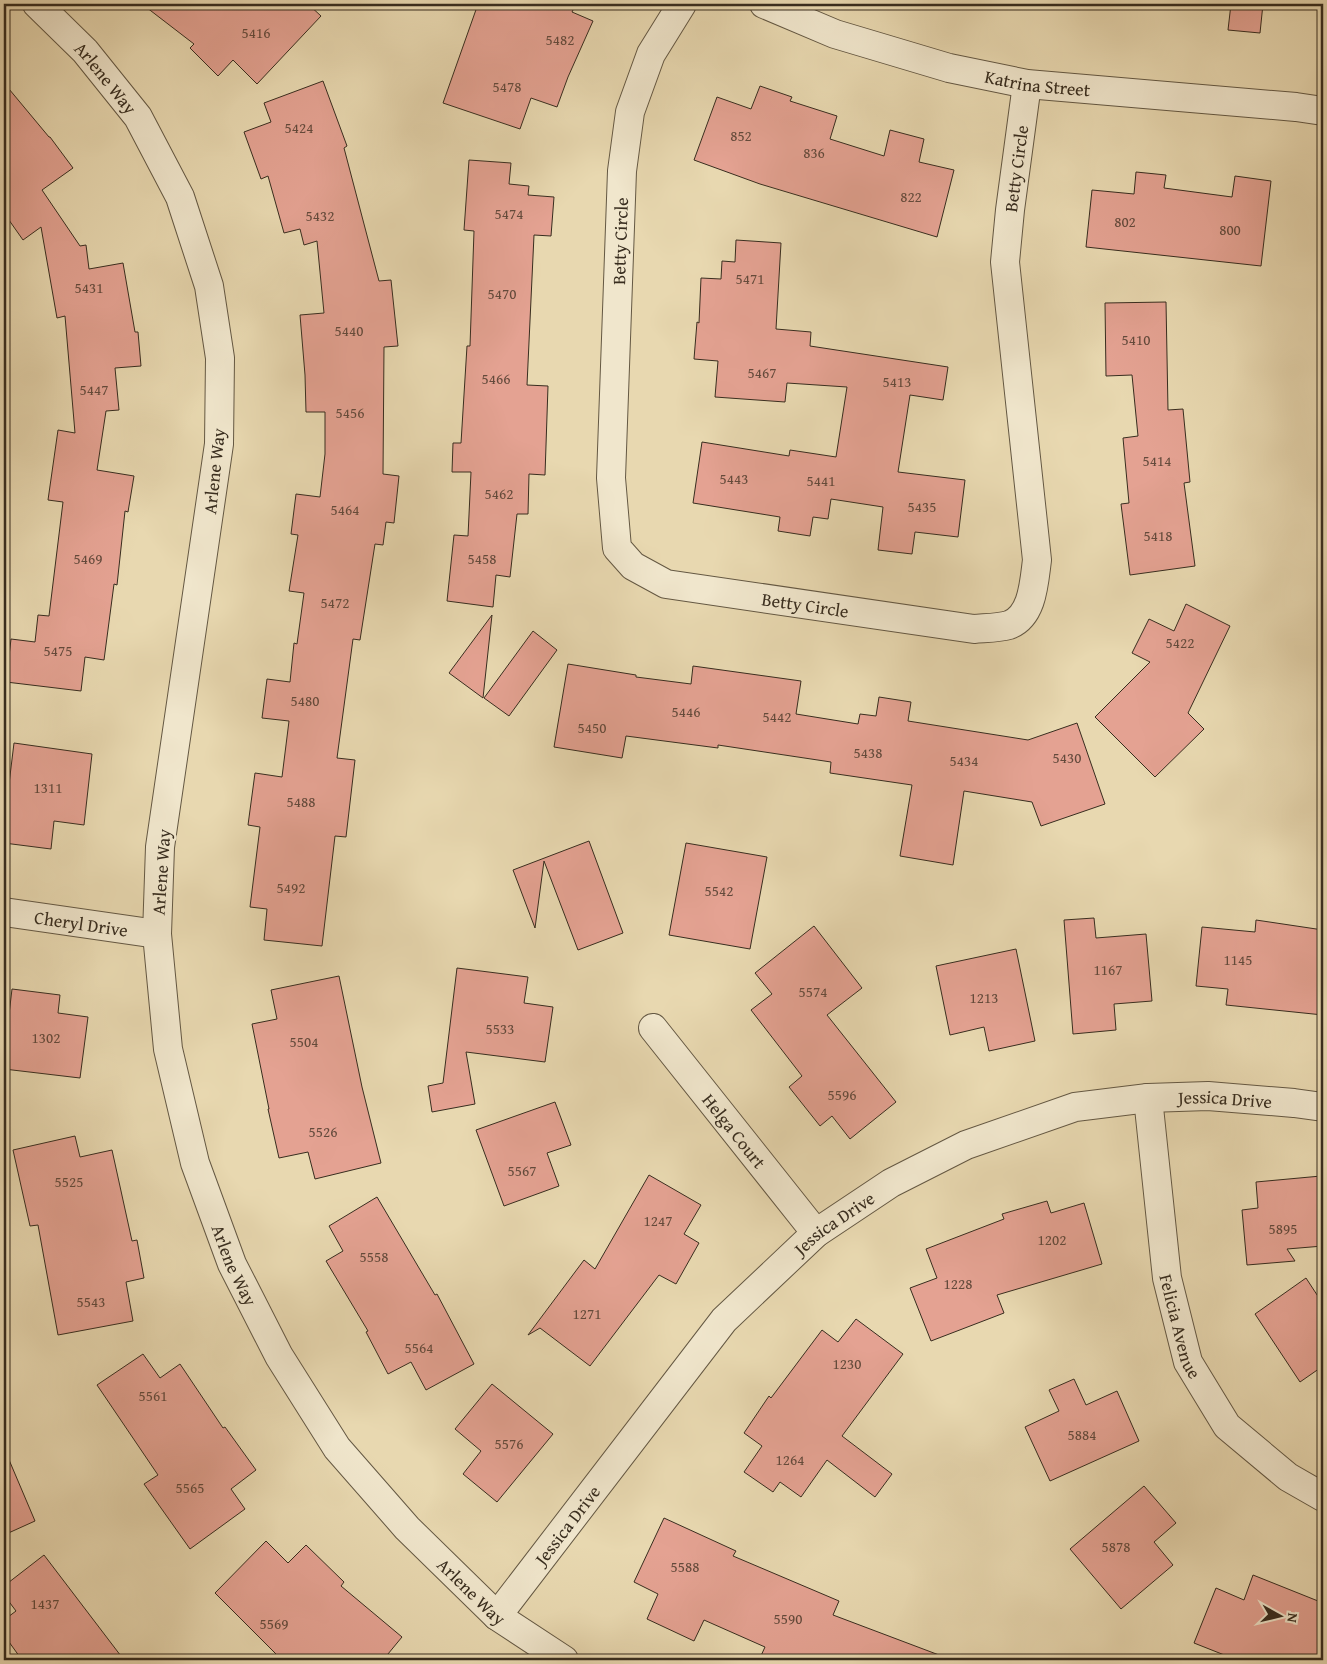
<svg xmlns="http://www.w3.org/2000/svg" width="1327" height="1664" font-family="'Gentium Book Plus',serif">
<rect width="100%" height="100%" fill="#e8d8b0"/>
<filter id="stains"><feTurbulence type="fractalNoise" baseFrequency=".004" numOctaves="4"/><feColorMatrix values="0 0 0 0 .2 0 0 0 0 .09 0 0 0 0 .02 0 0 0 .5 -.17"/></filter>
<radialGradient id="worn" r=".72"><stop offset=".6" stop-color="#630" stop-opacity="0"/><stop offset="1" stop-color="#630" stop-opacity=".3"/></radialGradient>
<path fill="#e4a292" stroke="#382d1f" d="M142,4H308L321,16L257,84L233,60L218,76L190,48L194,44Z
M478,4H576L572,12L593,21L568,77L557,107L531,98L520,129L443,103Z
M1231,4H1263L1260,33L1228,30Z
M323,81L347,146L344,148L379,281L391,280L398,346L384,347L383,474L399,476L394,523L386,522L383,545L375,544L360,640L353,639L337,758L355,760L346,837L335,836L322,946L264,940L267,909L250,907L260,827L248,825L255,773L282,777L289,721L262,718L267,679L290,682L294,643L297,644L304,593L289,591L298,535L291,534L296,494L320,497L325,454V412H306L305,375L300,315L324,313L317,241L304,245L300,229L284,233L268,176L261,179L244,132L271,122L264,103Z
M4,83L49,137H50L73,168L42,190L80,246L86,245L89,269L123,263L135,332H138L141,366L115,368L119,410L106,411L97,470L134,476L128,512L125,511L117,585L114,584L104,660L85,657L81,691L6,682L11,639L35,642L38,615L49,616L63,502L48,500L58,430L75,433L65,316L57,318L41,227L23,240L4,213Z
M760,86L792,97L790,101L837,116L830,139L884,156L890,130L924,139L919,162L954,170L937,237L760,184L694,160L717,97L751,109Z
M469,160L511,163L509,184L529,186L528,195L554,197L551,236L534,235L527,385L548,386L545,475L529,474L528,514H517L510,577L496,575L493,607L447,601L454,535L468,536L471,472H452L453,443H461L467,346H470L474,231L464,230Z
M1136,172L1166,175L1164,188L1232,197L1235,176L1271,181L1261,266L1086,247L1092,190L1134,194Z
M736,240L781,243L776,329L811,332L810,346L948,367L943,400L910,395L898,472L965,480L958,537L915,532L912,554L878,550L883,507L831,499L828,519L813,517L810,536L778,531L780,517L693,503L702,442L789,456L790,450L836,457L847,387L787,383L785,402L715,397L718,361L694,359L697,322L699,323L701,278L721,279L722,261L735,262Z
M1166,302L1168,410L1183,409L1190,482L1184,483L1195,566L1130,575L1121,504L1129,503L1123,438L1138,436L1132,375L1106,376L1105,303Z
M1186,604L1230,626L1188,713L1204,729L1155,777L1095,717L1150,662L1132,653L1149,619L1174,631Z
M492,615L483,698L449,673Z
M533,631L557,650L509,716L484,698Z
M568,664L636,675V677L691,684L693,666L801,681L796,714L858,724L860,714L876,716L879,697L911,702L908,721L1028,740L1077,723L1105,804L1041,826L1032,802L964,791L953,865L900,856L912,785L830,773L831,762L718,745V748L626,736L622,758L554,747Z
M14,743L92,754L84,825L54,821L51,849L4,843V825Z
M589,841L623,933L578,950L544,861L535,928L513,870Z
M686,843L767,857L750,949L669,935Z
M1094,918L1096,938L1146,934L1152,1001L1114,1004L1116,1030L1073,1034L1064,920Z
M1256,920L1323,930V1015L1226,1005L1228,989L1196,986L1202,927L1255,932Z
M814,926L862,988L827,1015L896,1102L850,1139L832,1116L820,1126L789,1087L802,1076L751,1010L772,994L755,973Z
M1016,949L1035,1041L989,1051L984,1027L950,1035L936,966Z
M457,968L528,977L524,1003L553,1007L545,1062L466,1052L475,1104L432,1112L428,1086L443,1083Z
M339,976L362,1087L381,1163L315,1179L308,1152L279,1158L268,1109H269L252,1024L277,1019L271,990Z
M12,989L60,995L58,1013L88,1017L80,1078L4,1069V1057Z
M555,1102L571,1145L547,1153L559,1186L504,1206L476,1130Z
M75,1136L80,1157L112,1150L132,1241L137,1240L144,1278L126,1282L133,1321L58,1335L38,1225L30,1226L13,1150Z
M649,1175L701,1205L684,1234L699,1243L676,1284L659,1275L590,1366L540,1328L528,1335L584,1260L595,1269Z
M1321,1176L1323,1197V1246L1287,1249L1295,1261L1247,1265L1242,1210L1258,1208L1256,1182Z
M377,1197L435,1295L437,1294L474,1364L426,1390L411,1362L388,1374L366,1332L368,1331L326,1261L343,1251L329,1226Z
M1047,1201L1051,1213L1084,1203L1102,1264L997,1295L1004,1313L931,1341L910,1288L937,1278L926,1249L1004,1219L1002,1214Z
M1306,1278L1323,1304V1366L1300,1382L1255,1314Z
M856,1319L903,1354L842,1436L892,1474L875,1497L827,1460L801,1497L780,1482L773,1492L744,1472L762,1446L744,1433L769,1396L771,1398L822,1330L838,1342Z
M143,1354L160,1378L180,1364L223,1428L225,1427L256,1470L231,1489L245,1509L190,1549L144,1484L158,1475L97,1385Z
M1074,1379L1086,1405L1117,1391L1139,1441L1050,1481L1025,1427L1059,1411L1049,1390Z
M492,1384L553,1434L497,1502L463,1474L481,1451L455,1429Z
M4,1448L35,1521L4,1535Z
M1144,1486L1176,1523L1154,1542L1173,1565L1121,1609L1070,1549Z
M664,1518L736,1551L733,1556L839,1601L833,1615L947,1658L946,1660H759L765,1647L704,1620L694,1641L647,1619L658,1594L634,1582Z
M266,1541L288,1563L306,1545L344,1582L341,1586L402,1637L383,1660H282L215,1593Z
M44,1555L124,1660H22L4,1635V1620L16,1611L4,1595V1586Z
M1253,1575L1323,1603V1660H1237L1194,1643L1216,1588L1244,1600Z"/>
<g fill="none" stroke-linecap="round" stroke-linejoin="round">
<defs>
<g id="minor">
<path id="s1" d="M37,4L85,51L138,117L180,197L209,286L220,358L219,444L160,847L157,934L168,1049L195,1163L232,1264L279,1356L337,1448L407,1528L497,1616L564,1660"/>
<path id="s2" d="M682,4L651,54L630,112L622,171L611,478L617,548L633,566L666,584L974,629C985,628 999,628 1009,625C1033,616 1034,582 1037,560L1005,262L1010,210L1027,84"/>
<path id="s3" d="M764,4L835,34L949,68L1027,84L1296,107L1323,111"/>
<path id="s4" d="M4,912L157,934"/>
<path id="s5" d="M653,1028L816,1233"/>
<path id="s6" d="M1148,1098L1167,1278L1188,1362L1227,1426L1288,1477L1323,1497"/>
<path id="s7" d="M497,1616L724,1320L816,1233L891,1183L966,1145L1075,1107L1148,1098L1208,1096L1294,1103L1323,1107"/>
</g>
</defs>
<use href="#minor" stroke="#645843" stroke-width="30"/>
<use href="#minor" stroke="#f0e6cc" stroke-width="28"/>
</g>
<g text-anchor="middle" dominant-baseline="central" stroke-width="5" stroke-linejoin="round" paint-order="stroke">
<g font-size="15" fill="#634a3c">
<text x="256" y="32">5416</text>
<text x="560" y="39">5482</text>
<text x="507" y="86">5478</text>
<text x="299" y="127">5424</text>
<text x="741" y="135">852</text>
<text x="814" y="152">836</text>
<text x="911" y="196">822</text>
<text x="509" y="213">5474</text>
<text x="320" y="215">5432</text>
<text x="1125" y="221">802</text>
<text x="1230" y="229">800</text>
<text x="750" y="278">5471</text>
<text x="89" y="287">5431</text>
<text x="502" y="293">5470</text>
<text x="349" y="330">5440</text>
<text x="1136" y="339">5410</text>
<text x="762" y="372">5467</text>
<text x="496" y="378">5466</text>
<text x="897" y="381">5413</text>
<text x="94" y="389">5447</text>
<text x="350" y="412">5456</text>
<text x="1157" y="460">5414</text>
<text x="734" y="478">5443</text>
<text x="821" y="480">5441</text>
<text x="499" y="493">5462</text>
<text x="922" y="506">5435</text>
<text x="345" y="509">5464</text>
<text x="1158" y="535">5418</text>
<text x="88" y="558">5469</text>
<text x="482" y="558">5458</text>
<text x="335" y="602">5472</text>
<text x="1180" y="642">5422</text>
<text x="58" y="650">5475</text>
<text x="305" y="700">5480</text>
<text x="686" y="711">5446</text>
<text x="777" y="716">5442</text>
<text x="592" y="727">5450</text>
<text x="868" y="752">5438</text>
<text x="1067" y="757">5430</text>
<text x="964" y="760">5434</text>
<text x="48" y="787">1311</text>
<text x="301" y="801">5488</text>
<text x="291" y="887">5492</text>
<text x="719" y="890">5542</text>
<text x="1238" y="959">1145</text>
<text x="1108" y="969">1167</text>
<text x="813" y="991">5574</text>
<text x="984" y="997">1213</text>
<text x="500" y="1028">5533</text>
<text x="46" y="1037">1302</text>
<text x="304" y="1041">5504</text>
<text x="842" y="1094">5596</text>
<text x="323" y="1131">5526</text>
<text x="522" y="1170">5567</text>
<text x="69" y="1181">5525</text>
<text x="658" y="1220">1247</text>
<text x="1283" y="1228">5895</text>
<text x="1052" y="1239">1202</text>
<text x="374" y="1256">5558</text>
<text x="958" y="1283">1228</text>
<text x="91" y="1301">5543</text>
<text x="587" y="1313">1271</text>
<text x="419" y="1347">5564</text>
<text x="847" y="1363">1230</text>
<text x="153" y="1395">5561</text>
<text x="1082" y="1434">5884</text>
<text x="509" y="1443">5576</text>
<text x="790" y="1459">1264</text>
<text x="190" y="1487">5565</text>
<text x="1116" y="1546">5878</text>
<text x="685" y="1566">5588</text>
<text x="45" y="1603">1437</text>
<text x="788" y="1618">5590</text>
<text x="274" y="1623">5569</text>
</g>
<g font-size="18" fill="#382d1f" stroke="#f0e6cc">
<text stroke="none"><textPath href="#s1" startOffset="101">Arlene Way</textPath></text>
<text stroke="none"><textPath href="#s3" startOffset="286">Katrina Street</textPath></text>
<text stroke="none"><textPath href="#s2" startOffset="1434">Betty Circle</textPath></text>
<text transform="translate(620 241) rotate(-88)">Betty Circle</text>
<text transform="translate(214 471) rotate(-84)">Arlene Way</text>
<text stroke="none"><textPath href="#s2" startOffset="760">Betty Circle</textPath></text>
<text transform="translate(161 872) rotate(-86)">Arlene Way</text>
<text stroke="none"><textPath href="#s4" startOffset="78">Cheryl Drive</textPath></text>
<text stroke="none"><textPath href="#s7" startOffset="940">Jessica Drive</textPath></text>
<text stroke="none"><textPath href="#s5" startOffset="131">Helga Court</textPath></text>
<text stroke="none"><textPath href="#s7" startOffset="520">Jessica Drive</textPath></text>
<text stroke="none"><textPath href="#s1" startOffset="1331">Arlene Way</textPath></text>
<text stroke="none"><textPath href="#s6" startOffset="231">Felicia Avenue</textPath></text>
<text stroke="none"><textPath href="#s7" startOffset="115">Jessica Drive</textPath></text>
<text stroke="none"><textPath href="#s1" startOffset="1738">Arlene Way</textPath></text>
</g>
</g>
<rect width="1327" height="1664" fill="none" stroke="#e8d8b0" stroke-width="20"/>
<rect x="5" y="5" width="1317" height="1654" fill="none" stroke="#382d1f" stroke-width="2.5"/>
<rect x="10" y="10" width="1307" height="1644" fill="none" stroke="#382d1f"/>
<g transform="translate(1280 1616) rotate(98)" stroke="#f0e6cc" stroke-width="4" paint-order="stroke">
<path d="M0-4L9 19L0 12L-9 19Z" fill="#382d1f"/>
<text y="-8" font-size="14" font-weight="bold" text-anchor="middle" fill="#382d1f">N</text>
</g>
<rect width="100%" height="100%" filter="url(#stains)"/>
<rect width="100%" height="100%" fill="url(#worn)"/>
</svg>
